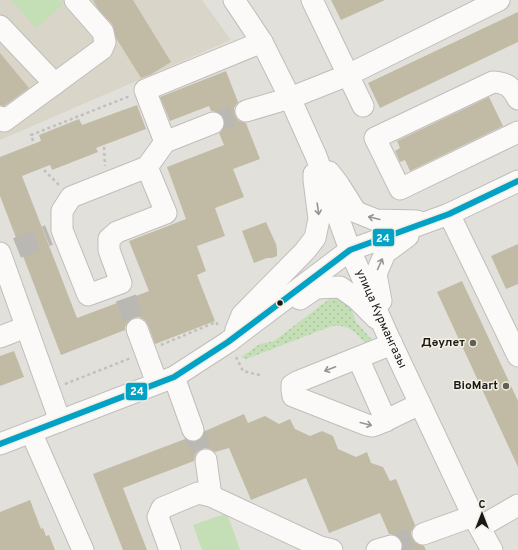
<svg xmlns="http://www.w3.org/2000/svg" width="518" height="550" font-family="Overpass,sans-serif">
<defs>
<pattern id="grass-dots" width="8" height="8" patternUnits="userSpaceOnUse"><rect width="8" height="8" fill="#c4dfb6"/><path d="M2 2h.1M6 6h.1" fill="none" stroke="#a8bf9c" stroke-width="1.8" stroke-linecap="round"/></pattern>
</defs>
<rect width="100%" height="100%" fill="#e2e0da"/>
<path fill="#d9d5c9" d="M0,0H202L231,40L0,140Z"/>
<path fill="url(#grass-dots)" d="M338,296L350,305L356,322L372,340L364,342C355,331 347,324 332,326L246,359L241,357L260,344L274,341L332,297Z"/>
<path fill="#c4dfb6" d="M11,0H59L63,5L36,28Z
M227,513L240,550H202L193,525Z"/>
<path fill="#c1bba6" d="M93,0H133L171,62L150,75L141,78L116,38L112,24L98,9Z
M331,0H385L341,20Z
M518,12V42L380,108L368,83Z
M0,53L29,88L4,106L0,105Z
M226,71L238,102L234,108L235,115L238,120L246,123L260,159L233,169L244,197L215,208L225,236L197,246L206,271L197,275L215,321L155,344L148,325L145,320L139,317L133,318L128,322L125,327V330L61,355L0,196V157L41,141L39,135L79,119L82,125L137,105L146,129L96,148L98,152L52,170L50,165L22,176L77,318L149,291L129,241L186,219L167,167L224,145L219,133L223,130L225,125L224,119L220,113L215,111H211L209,106L170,121L160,97Z
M489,97L503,126L410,171L405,160L400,162L395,151L400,148L397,141Z
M266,222L276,244L277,250V256L272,258H267L254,263L242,231Z
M518,244V284L506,289L491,256Z
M462,281L518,401V467L437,292Z
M14,351L24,377L0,386V356Z
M244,414L248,423L265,416L279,424L290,419L295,429L310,436L322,431L333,436L338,449L356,457L367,452L371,463L383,467L390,481L396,479L415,525L411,532L412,538L416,543L424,546L426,550H402V542L399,537L394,534H389L380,513L329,533L306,478L251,500L229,448L215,452L210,449L204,448L198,451L195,455L194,461L123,488L147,550H123L93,474L185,439L190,442L197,441L202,437L205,431Z
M30,500L41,529L43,528L46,536L49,535L55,550H0V512Z"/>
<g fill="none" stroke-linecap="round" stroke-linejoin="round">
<path stroke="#bab8b3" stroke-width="21" stroke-dasharray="21 10" stroke-linecap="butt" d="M213,123L246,111
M17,248L49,235
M126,298L137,329
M193,430L206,460
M391,546L423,534"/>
<defs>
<g id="minor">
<path id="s1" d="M234,0L262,42L290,98L316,156L350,250L388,336L473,516L492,550"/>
<path d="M312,0L363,106"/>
<path d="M0,26L55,84"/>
<path d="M518,99C511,86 507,83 493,82L375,138L400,189L518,132"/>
<path d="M246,111L290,98L348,75L499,0"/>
<path d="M0,117L4,121L102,49L105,42L103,32L75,0"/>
<path d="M165,142L145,90L262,42"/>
<path d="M147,167L166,213L117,232L109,239V250L121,283L88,295L62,230V211L71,197L147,167L165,142L213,123"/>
<path d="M329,172L339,185L356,212L376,220L417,221"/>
<path d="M449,214L518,356"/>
<path d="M0,253L60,421"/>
<path d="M300,299L316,288L340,287L357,299L376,318"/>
<path d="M381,301L376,274L385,253L408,236"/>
<path d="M137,329L157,383"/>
<path d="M236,330L242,315L305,251L315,238L319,219L314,180V174"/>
<path d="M0,337L26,327"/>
<path d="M392,344L297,382L292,385V390L293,396L367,425L372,426L378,424L420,404"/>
<path d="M358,358L386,421"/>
<path d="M174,377L193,430"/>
<path d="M31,432L83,550"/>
<path d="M0,444L174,377L228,342L350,250L449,214L518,181"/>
<path d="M206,460L211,496"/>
<path d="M480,527L518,505"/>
<path d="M423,534L473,516"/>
<path d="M170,550L158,517L162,508L198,493L211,496L320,547L332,550"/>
<path d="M377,550L391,546"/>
</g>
</defs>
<use href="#minor" stroke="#c0beba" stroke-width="23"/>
<path stroke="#c1c0be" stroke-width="2.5" stroke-dasharray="3 3" stroke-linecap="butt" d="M33,141L31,135L130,96
M104,147L105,166
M44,170L59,185
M161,345L216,322L219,327
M236,357L243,371L260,375
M65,384L131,358"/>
<use href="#minor" stroke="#fbfaf9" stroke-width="21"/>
<defs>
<path id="bus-1" d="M0,444L174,377L228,342L350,250L449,214L518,181"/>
</defs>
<use href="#bus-1" stroke="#f3efe3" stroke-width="9"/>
<use href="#bus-1" stroke="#01a2c5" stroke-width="6"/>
</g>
<defs><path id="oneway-shaft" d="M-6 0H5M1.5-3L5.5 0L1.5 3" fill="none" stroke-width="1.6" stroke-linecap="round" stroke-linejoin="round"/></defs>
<g stroke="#969592">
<use href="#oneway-shaft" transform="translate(318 209) rotate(82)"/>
<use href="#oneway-shaft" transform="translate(374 218) rotate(-166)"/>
<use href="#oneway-shaft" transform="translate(380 264) rotate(-66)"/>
<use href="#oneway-shaft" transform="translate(330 369) rotate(159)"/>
<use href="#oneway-shaft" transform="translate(366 424) rotate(14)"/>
</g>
<circle fill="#1a1915" stroke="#f3efe3" stroke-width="1.5" cx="280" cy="303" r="3.5"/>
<g fill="#605f5a" stroke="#f3efe3" stroke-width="1.5">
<circle cx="473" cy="343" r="4"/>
<circle cx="506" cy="386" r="4"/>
</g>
<g text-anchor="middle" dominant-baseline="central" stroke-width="3" stroke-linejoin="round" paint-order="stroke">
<g font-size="12" fill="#1a1915" stroke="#f3efe3">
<text stroke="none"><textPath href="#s1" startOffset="352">улица Курмангазы</textPath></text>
</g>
<g font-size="12" font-weight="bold" fill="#1a1915" stroke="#f3efe3" text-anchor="end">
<text x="465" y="343">Дәулет</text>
<text x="498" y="386">BioMart</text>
</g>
</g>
<g stroke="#f3efe3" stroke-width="1.5">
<rect x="372" y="228" width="23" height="19" rx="4" fill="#01a2c5"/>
<rect x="125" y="382" width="23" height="19" rx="4" fill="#01a2c5"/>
</g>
<g font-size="11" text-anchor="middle" font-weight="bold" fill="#fff">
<text x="383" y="242">24</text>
<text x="137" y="395">24</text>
</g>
<g transform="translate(482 514)" stroke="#f3efe3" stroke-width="3" paint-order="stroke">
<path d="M0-3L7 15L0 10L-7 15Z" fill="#1a1915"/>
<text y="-6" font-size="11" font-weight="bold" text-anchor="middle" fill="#1a1915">С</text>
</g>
</svg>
